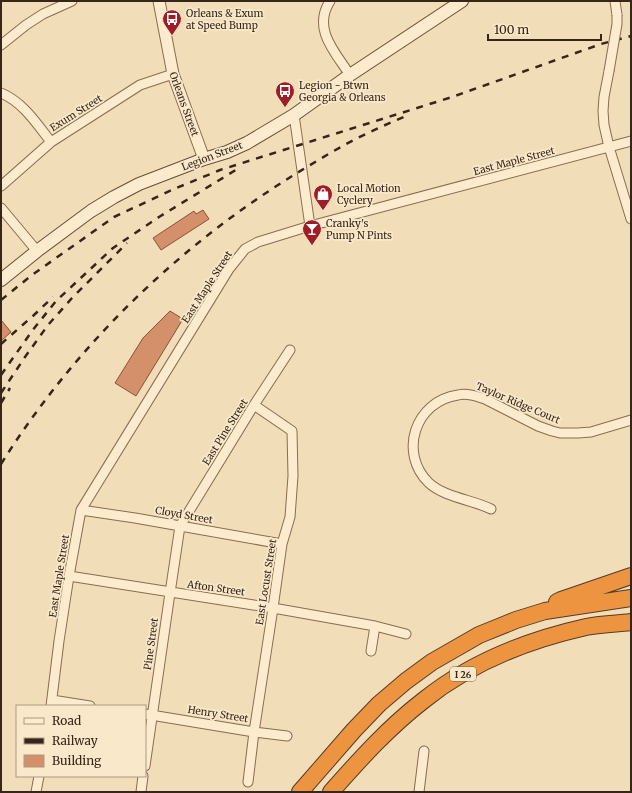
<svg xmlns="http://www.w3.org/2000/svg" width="632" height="793" font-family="Merriweather,serif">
<rect width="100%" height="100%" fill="#f2ddb9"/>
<path fill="#d48f6b" stroke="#8b5236" d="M203,210L209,219L161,250L153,238L194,211L196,214Z
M170,311L183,319L136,396L115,383L143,338Z
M1,320L11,332L1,341Z"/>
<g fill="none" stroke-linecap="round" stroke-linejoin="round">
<defs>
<path id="minor" d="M330,1C312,29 335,52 350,75
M615,1L617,15
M1,45L26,25L43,14L72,1
M609,71L604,97L603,111L604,125L609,147L631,219
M1,93C23,102 37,124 51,142
M294,115L310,226
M1,186L51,142L140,85L173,74
M1,208L37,251
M491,509C473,500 444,497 429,483C398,453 415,401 458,395C467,393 476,396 485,399L538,426L552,431L560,433H578L591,432L631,420
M81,510L135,518L282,544
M69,576L273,608L375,626L406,634
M371,651L375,626
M52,700L90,706
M51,706L59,641L69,576L81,510L229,269L245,249L258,242L310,226L631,141
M145,714L254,732L287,736
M145,766L170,593L180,526L254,405L290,350
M248,782L254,732L273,608L282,544L290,517L293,476L292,431L254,405
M36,792L39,776
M141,792L143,776
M419,792L424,751"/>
<path id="tertiary" d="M159,1L173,74L204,159"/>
<path id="secondary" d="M1,280L37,251L91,211L114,197L139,184L204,159L227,152L247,143L294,115L350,75L462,1"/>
<path id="motorway" d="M557,602L561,600L631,576
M300,792L354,730L379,704L406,681L432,662L479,635L516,620L545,611L631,598
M331,792C360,759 389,727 424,700C470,663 528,640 586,627C601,624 616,624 631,622"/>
</defs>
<use href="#minor" stroke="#896c52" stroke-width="11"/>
<use href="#tertiary" stroke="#896c52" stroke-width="13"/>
<use href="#secondary" stroke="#6b4d36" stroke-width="14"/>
<use href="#motorway" stroke="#563a28" stroke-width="18"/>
<use href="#minor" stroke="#fcebcd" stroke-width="9"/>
<use href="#tertiary" stroke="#fcebcd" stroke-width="11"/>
<use href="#secondary" stroke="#fcebcd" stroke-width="12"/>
<use href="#motorway" stroke="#ec943f" stroke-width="16"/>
<path stroke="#372519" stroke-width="2.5" stroke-dasharray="7 7" stroke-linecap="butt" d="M1,300L32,275L114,217L174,189L220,170L452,97L601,44L631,36
M1,344L34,315L53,297
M1,375L32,331L56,301L113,248L159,217L239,168
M1,393L25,357L48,325L72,298L127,243
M1,403L10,388
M1,464C74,348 173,251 289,178C315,162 342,145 370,132C383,126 396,120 409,115"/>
<defs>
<path id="minor-bridge" d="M609,71L617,24V15"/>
</defs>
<use href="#minor-bridge" stroke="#896c52" stroke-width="11" stroke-linecap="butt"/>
<use href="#minor-bridge" stroke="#fcebcd" stroke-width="9"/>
</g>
<defs>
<symbol id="bus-pin" viewBox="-11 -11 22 30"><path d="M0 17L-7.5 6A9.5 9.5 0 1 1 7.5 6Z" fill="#9e1d27" stroke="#f9e8c9"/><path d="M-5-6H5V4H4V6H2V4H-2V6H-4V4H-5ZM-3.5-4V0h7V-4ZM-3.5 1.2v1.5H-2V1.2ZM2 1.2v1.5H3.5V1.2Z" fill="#fff"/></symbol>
<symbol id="shop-pin" viewBox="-11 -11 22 30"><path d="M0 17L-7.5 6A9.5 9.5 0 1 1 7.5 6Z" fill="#9e1d27" stroke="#f9e8c9"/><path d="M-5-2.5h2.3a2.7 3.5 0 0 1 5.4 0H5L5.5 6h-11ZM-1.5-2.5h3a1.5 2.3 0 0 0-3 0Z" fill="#fff"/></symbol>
<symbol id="bar-pin" viewBox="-11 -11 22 30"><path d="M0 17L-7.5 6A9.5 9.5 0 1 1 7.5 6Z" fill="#9e1d27" stroke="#f9e8c9"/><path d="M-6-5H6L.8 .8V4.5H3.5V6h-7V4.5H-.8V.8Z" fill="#fff"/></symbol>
</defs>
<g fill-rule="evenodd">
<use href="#bus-pin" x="161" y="8" width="22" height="30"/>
<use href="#bus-pin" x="274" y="80" width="22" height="30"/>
<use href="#shop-pin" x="312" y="183" width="22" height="30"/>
<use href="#bar-pin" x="301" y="218" width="22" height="30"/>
</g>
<g text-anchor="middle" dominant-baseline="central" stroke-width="3.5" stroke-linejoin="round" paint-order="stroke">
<rect fill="#f9e8c9" stroke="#71604e" stroke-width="1" x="450" y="667" width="26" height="14" rx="3"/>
<g font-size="9" font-weight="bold" fill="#372519">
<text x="463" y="674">I 26</text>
</g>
<g font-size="10" fill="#372519" stroke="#f9e8c9" text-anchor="start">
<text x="186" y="13">Orleans &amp; Exum<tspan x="186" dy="12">at Speed Bump</tspan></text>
<text x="299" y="85">Legion - Btwn<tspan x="299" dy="12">Georgia &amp; Orleans</tspan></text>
<text x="337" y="188">Local Motion<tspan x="337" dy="12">Cyclery</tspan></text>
<text x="326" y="223">Cranky's<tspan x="326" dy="12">Pump N Pints</tspan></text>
</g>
<g font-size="10" fill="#372519" stroke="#f9e8c9">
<text transform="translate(184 104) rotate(70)">Orleans Street</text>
<text transform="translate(76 113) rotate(-32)">Exum Street</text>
<text transform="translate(212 156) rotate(-21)">Legion Street</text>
<text transform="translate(514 161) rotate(-15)">East Maple Street</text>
<text transform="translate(207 287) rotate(-57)">East Maple Street</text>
<text transform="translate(518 403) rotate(23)">Taylor Ridge Court</text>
<text transform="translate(225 432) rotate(-58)">East Pine Street</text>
<text transform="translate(184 515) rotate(10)">Cloyd Street</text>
<text transform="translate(59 576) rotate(-81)">East Maple Street</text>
<text transform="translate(266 582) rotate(-81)">East Locust Street</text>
<text transform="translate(216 588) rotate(8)">Afton Street</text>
<text transform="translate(151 644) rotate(-82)">Pine Street</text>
<text transform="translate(218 714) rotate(9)">Henry Street</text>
</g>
</g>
<rect width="632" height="793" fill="none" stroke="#372519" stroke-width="4"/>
<rect x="16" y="705" width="130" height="72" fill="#f9e8c9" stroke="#ab9a83"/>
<rect x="24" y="718" width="20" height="6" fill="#fcebcd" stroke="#ab9a83"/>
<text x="52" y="725" font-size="12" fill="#372519">Road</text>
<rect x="24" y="738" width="20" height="6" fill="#372519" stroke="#ab9a83"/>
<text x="52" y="745" font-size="12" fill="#372519">Railway</text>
<rect x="24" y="755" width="20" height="12" fill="#d48f6b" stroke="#ab9a83"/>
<text x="52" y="765" font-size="12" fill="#372519">Building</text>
<path d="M488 34v6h113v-6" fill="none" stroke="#372519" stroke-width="2"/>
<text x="494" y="34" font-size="12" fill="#372519" stroke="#f9e8c9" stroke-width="3" paint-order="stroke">100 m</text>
</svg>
